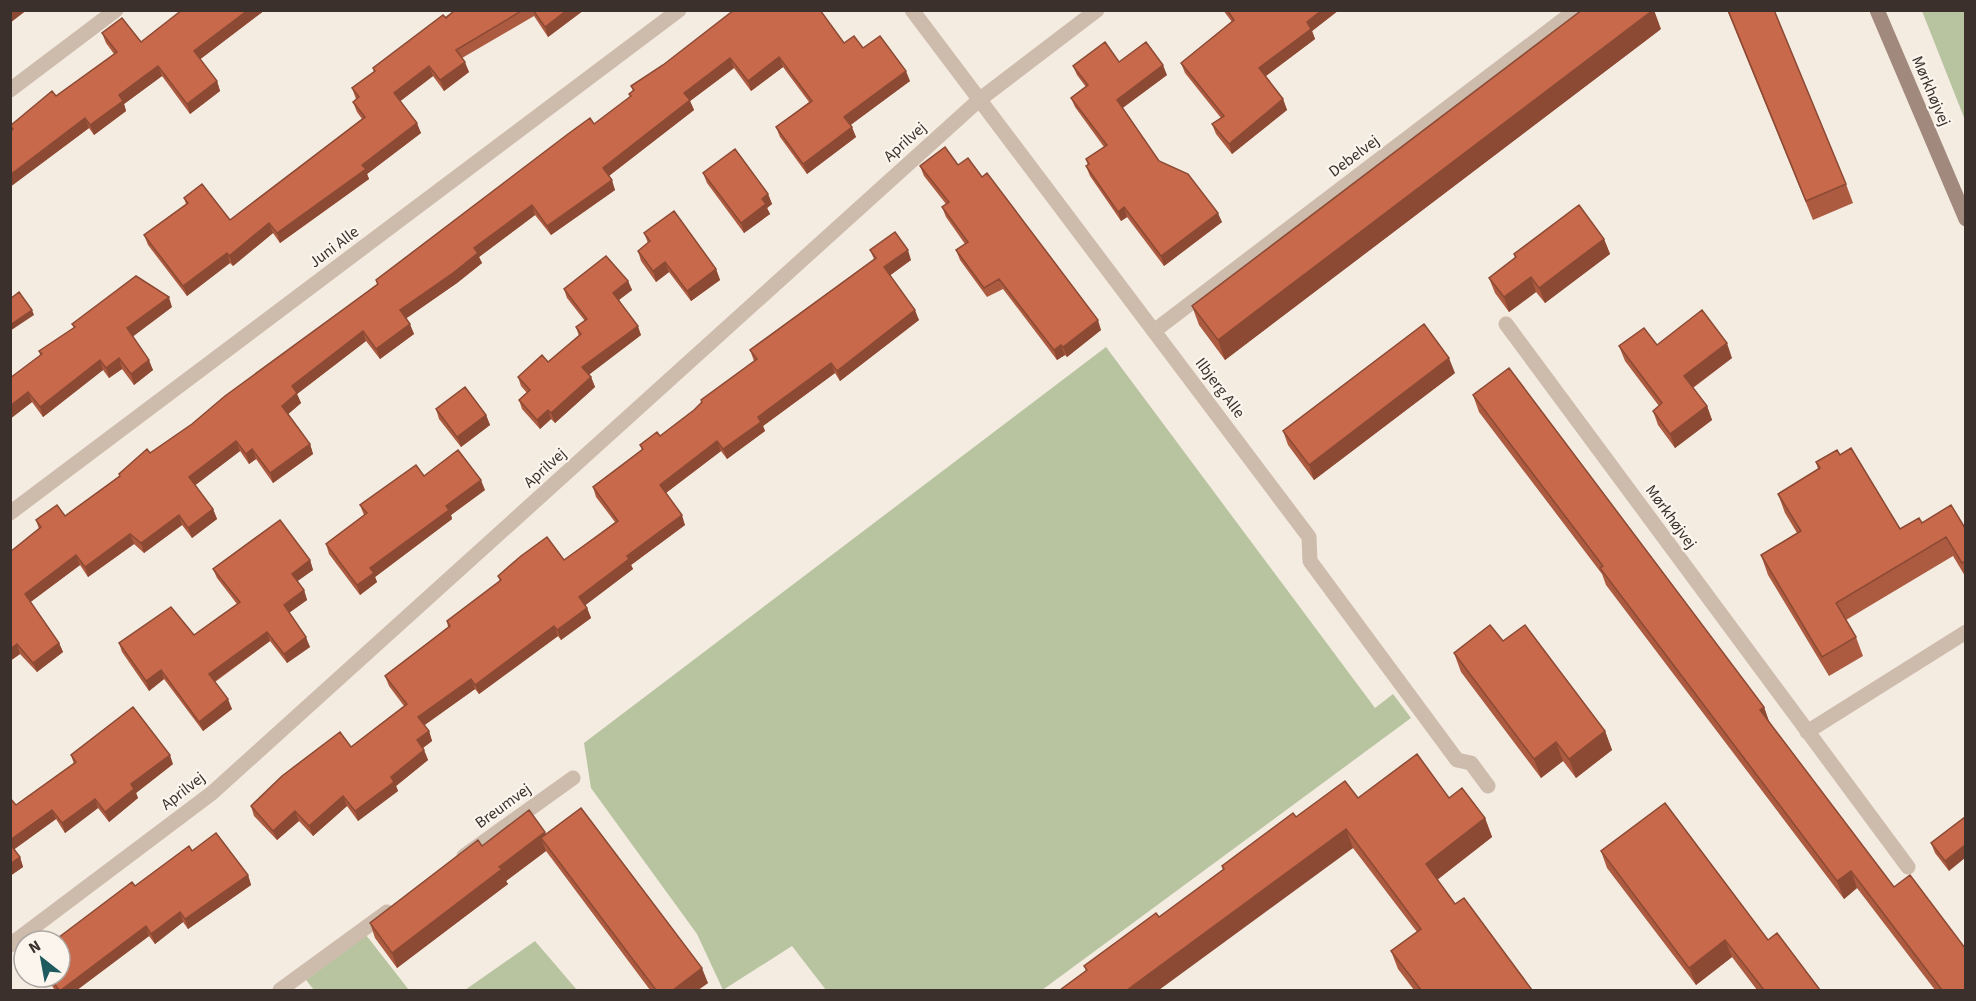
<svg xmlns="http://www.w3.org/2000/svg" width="1976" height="1001" font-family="'Source Sans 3',sans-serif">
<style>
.green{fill:#b8c4a0}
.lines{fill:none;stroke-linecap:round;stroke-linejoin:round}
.street{stroke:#cdbbac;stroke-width:15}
.secondary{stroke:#a18a7d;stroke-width:15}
.wall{fill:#ac5a40}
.shaded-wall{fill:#8c4a34}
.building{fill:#c8694b;stroke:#8c4a34;stroke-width:1.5}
.labels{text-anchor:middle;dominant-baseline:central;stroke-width:4.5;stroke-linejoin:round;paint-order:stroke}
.street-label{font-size:16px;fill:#3b302b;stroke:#fbf5ee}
</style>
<rect width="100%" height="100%" fill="#f4ebe1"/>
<path class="green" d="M1922,11H1965V120Z
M1106,347L1375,708L1393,694L1411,718L1042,990H826L792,946L723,990L697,934L591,788L584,743Z
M366,935L409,990H314L306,980Z
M535,941L577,990H465Z"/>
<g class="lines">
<path class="street" d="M912,10L1309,537L1310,561L1457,760L1471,763L1488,786
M10,90L116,10
M1506,324L1908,867
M1154,331L1576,10
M10,513L679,10
M1807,732L1966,632
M464,856L573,778
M10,945L212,793L979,100L1097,10
M280,990L387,912"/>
<path class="secondary" d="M1877,10L1966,219"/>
</g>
<path class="wall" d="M182,10H265L200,59L217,81L220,91L190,114L162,76L124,104L126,111L94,135L89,128L10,187V132L12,130L10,126L56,96L114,54L106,43L102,33L141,42Z
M455,10H584L548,37L534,16L462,58L469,72L444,91L433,76L400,101L421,133L367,174L369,179L280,243L273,233L233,266L230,263L187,296L148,245L144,235L186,204L184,198L230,220L362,119L357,112L353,102L356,99L352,88L374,72L373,68Z
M1223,10H1339L1312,31L1315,39L1266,76L1283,99L1287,110L1232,154L1216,134L1212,124L1221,118L1185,73L1181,63L1232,22Z
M1727,10H1774L1846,184L1853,203L1813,220Z
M1661,29L1225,360L1199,325L1192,306Z
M844,43L863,48L910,81L850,125L856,137L807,174L780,137L776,127L809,102L783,67L751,91L734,68L690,101L694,110L609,176L615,190L551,235L535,215L479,257L482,263L457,283L406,318L414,334L380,359L366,341L297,394L301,403L288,414L310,444L313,454L273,483L256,459L249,464L240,451L195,485L213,509L217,519L192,538L182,525L144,553L134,544L88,577L80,565L30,602L59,643L63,652L37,672L20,654L10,661V552L39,529L36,520L65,516L150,453L192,424L377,284L376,280L594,124L630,97L629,94L633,91L631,86L663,65Z
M1119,62L1167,75L1122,108L1159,161L1222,222L1164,266L1127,217L1121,221L1090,176L1086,166L1088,165L1086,159L1104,147L1075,107L1071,98L1086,87L1077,75L1073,66Z
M958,165L982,177L1101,330L1067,357L1065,355L1057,360L1003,289L987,297L960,260L956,250L965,244L946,217L942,207L946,204L924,176L920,166Z
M703,173L768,194L772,204L767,208L770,214L744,233L707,183Z
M644,233L716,269L720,280L691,301L669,272L656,282L641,261L638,251L648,243Z
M1604,239L1610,254L1545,303L1536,292L1509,312L1495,293L1489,278L1515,258L1514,254Z
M870,250L911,260L890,275L919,320L840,381L835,373L763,426L765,431L727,459L721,451L666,493L685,525L631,565L633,569L585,605L587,608L591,618L561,640L558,636L479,694L475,689L424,725L429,731L432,741L423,748L428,760L396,786L398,791L358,821L347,806L313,836L299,821L277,840L254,816L251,806L351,747L404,706L389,686L385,676L448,627L447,621L500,581L498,576L564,560L615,522L596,497L593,487L642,450L640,445L660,436L694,410L702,403L701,400L754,361L750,350L874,259Z
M628,281L632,290L619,300L641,335L588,375L591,377L595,387L555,423L551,419L540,429L522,409L519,400L527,393L521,386L518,377L548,362L579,336L576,327L585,321L567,298L564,289Z
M172,307L133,336L153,370L134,385L122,369L109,378L103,370L43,417L32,402L10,419L40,355L39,351L74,328L72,324Z
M1657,345L1732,358L1693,388L1707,406L1712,420L1675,448L1658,425L1653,411L1659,406L1625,361L1619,346Z
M1455,373L1314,480L1288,445L1283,431Z
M1473,395L1764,707L1769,722L1965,990H1935L1857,888L1844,899L1606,585L1602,574L1479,412Z
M436,409L486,415L490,425L461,447L439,419Z
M1840,455L1900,529L1922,523L1965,528V576L1953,556L1846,620L1856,637L1863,656L1829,676L1768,575L1761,555L1797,533L1785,513L1778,494L1818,469L1816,462Z
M424,476L485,490L451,515L452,519L375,577L377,582L360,595L329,554L326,544L364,515L360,505Z
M310,560L313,570L297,581L304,590L307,600L289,613L310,647L287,663L270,641L215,682L232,709L203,731L164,679L149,691L122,652L119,643L194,635L237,604L217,578L213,569Z
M1503,641L1605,731L1612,750L1576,778L1563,761L1541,778L1461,672L1454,653Z
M71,755L173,764L136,793L138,798L109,822L98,808L65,833L56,819L14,849L20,857L23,867L10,876V798L16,805L74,764Z
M1358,798H1449L1485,818L1492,837L1437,880L1455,904L1532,990H1414L1398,969L1391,951L1417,932L1353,848L1086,971L1084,966L1159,917L1223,870L1222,866L1296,817Z
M1965,817L1949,871L1935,853L1931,843Z
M546,834L708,983L698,990H650L546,851L506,881L508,884L397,968L375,938L370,923L482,846Z
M192,851L248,875L251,885L188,929L183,922L155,944L149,936L77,990H55L45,977H60L135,886Z
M1601,851L1768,940L1820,990H1757L1732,957L1696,985L1607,868Z"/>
<path class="shaded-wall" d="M10,10H27L10,23Z
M248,10H265L198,61L194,51Z
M567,10H584L548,37L545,27Z
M1322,10H1339L1312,31L1315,39L1263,78L1259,68L1307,22Z
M1653,10H1654L1661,29L1225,360L1218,340Z
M779,57L783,67L751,91L748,81Z
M730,58L734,68L690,101L694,110L606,178L603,168L684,93Z
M465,62L469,72L444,91L440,80Z
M1163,65L1167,75L1120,110L1117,100Z
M158,66L162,76L124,104L126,111L94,135L90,125L119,95Z
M429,66L433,76L398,103L394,93Z
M906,71L910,81L848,127L844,117Z
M217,81L220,91L190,114L187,104Z
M1283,99L1287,110L1232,154L1229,144Z
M85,118L89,128L10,187V175Z
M417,123L421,133L367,174L369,179L280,243L277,233L362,165Z
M852,127L856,137L807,174L803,164Z
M612,180L615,190L551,235L547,226Z
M768,194L772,204L767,208L770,214L744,233L741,223L762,199Z
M532,205L535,215L479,257L482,263L457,283L404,320L400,310L474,248Z
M1124,207L1127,217L1121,221L1118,212Z
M1218,213L1222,222L1164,266L1161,256Z
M269,223L273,233L233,266L229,256Z
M1604,239L1610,254L1545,303L1539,288Z
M908,250L911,260L888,277L884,267Z
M227,253L230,263L187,296L183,286Z
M665,262L669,272L656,282L653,271Z
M716,269L720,280L691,301L687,291Z
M1531,277L1536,292L1509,312L1504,297Z
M628,281L632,290L616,302L613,293Z
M169,297L172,307L131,338L127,328Z
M32,310L34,315L10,331V325Z
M915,310L919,320L840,381L837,371Z
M1098,320L1101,330L1067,357L1063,347Z
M410,324L414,334L380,359L376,349Z
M638,326L641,335L586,377L582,367Z
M363,331L366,341L297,394L301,403L286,416L282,406L292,386Z
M1727,343L1732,358L1689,390L1684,376Z
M1061,345L1065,355L1057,360L1054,350Z
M119,358L122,369L109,378L106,368Z
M1449,358L1455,373L1314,480L1309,465Z
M100,360L103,370L43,417L40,407Z
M149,360L153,370L134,385L131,374Z
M831,363L835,373L763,426L765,431L727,459L723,449L758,417Z
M591,377L595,387L555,423L551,413Z
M28,392L32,402L10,419V406Z
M1707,406L1712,420L1675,448L1670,434Z
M548,410L551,419L540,429L537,420Z
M486,415L490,425L461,447L457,437Z
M236,441L240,451L193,487L189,477Z
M717,441L721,451L663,495L660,485Z
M310,444L313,454L273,483L270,473Z
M252,449L256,459L249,464L246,454Z
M481,480L485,490L451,515L452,519L375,577L377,582L360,595L357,585L370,568L446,506Z
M213,509L217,519L192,538L188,528Z
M179,515L182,525L144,553L141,543Z
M682,515L685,525L631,565L633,569L583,607L579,597L627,556Z
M130,534L134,544L88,577L85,567Z
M76,555L80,565L28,604L25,594Z
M310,560L313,570L295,583L292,574Z
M304,590L307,600L287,614L284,605Z
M587,608L591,618L561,640L557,630Z
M554,626L558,636L479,694L475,685Z
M267,632L270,641L212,683L209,674Z
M306,637L310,647L287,663L284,654Z
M59,643L63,652L37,672L33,663Z
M17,644L20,654L10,661V649Z
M161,670L164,679L149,691L146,681Z
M471,679L475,689L422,727L418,717Z
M228,699L232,709L203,731L199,722Z
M1764,707L1770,724L1760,710Z
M429,731L432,741L420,750L417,740Z
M1605,731L1612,750L1576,778L1569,759Z
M1556,742L1563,761L1541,778L1534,759Z
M424,750L428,760L396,786L398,791L358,821L355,811L391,777Z
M170,755L173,764L136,793L138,798L109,822L105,812L131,784Z
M343,796L347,806L313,836L309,826Z
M95,799L98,808L65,833L62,823Z
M52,810L56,819L12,851L10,847V840Z
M295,811L299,821L277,840L273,831Z
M1485,818L1492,837L1433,883L1426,864Z
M1346,829L1353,848L1159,990H1127Z
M545,832L551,847L541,838L546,851L506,881L508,884L397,968L392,953L499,867Z
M1965,845V858L1949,871L1945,861Z
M20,857L23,867L10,876V864Z
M1851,871L1857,888L1844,899L1837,881Z
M248,875L251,885L188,929L185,919Z
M180,912L183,922L155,944L151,934Z
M146,926L149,936L77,990H61Z
M1725,940L1732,957L1696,985L1689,968Z
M702,968L708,983L698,990H673Z"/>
<path class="building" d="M182,10H248L194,51L217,81L187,104L158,66L119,95L123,101L90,125L85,118L10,175V132L13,129L10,126L52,91L56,96L117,52L102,33L122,18L141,42Z
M455,10H523L456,50L465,62L440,80L429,66L394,93L417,123L362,165L366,169L277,233L269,223L229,256L227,253L183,286L144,235L188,203L184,198L202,184L230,220L365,117L353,102L359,97L352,88L375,71L373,68L443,15L446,18Z
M533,10H567L545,27Z
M734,10H820L844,43L854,36L863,48L880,36L906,71L844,117L852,127L803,164L776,127L812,101L779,57L748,81L730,58L684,93L690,100L603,168L612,180L547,226L532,205L474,248L478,253L453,273L400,310L410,324L376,349L363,331L292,386L297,393L282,406L310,444L270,473L252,449L246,454L236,441L189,477L213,509L188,528L179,515L141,543L130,534L85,567L76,555L25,594L59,643L33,663L17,644L10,649V552L41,527L36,520L57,505L65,516L120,476L119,474L147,449L150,453L192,424L225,396L378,284L376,280L568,134L590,118L594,124L631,96L629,94L634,90L631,86L663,65Z
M1227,10H1322L1307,22L1311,29L1259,68L1283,99L1229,144L1212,124L1224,116L1181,63L1234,20Z
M1582,10H1653L1218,340L1192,306Z
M1728,10H1774L1846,184L1806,201Z
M1105,42L1119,62L1146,42L1163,65L1117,100L1159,161L1188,174L1218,213L1161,256L1124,207L1118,212L1086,166L1089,164L1086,159L1107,145L1071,98L1088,85L1073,66Z
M945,147L958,165L968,158L982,177L987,173L1098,320L1063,347L1061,345L1054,350L999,279L984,288L956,250L968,242L942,207L949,202L920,166Z
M735,149L768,194L762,199L766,204L741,223L703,173Z
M1579,205L1604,239L1539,288L1531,277L1504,297L1489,278L1516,257L1514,254Z
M674,211L716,269L687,291L665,262L653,271L638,251L650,241L644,233Z
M895,232L908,250L884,267L915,310L837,371L831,363L758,417L761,422L723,449L717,441L660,485L682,515L627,556L629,559L579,597L587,608L557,630L554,626L475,685L471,679L418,717L429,731L417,740L424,750L391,777L394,782L355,811L343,796L309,826L295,811L273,831L251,806L282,776L340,732L351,747L407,704L385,676L450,626L447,621L501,580L498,576L521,556L547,537L564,560L618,521L593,487L643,449L640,445L657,432L660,436L694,410L702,402L701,400L757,359L750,350L876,258L870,250Z
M606,256L628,281L613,293L638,326L582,367L591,377L551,413L548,410L537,420L519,400L530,390L518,377L542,355L548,362L581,334L576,327L587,319L564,289Z
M136,276L169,297L127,328L149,360L131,374L119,358L106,368L100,360L40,407L28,392L10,406V378L42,354L39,351L75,327L72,324Z
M19,292L32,310L10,325V299Z
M1702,310L1727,343L1684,376L1707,406L1670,434L1653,411L1662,403L1619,346L1644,328L1657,345Z
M1424,324L1449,358L1309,465L1283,431Z
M1509,368L1764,707L1760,710L1894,887L1910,875L1965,948V990H1942L1851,871L1837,881L1600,568L1603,566L1473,395Z
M465,387L486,415L457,437L436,409Z
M1851,448L1900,529L1919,518L1922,523L1951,505L1965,528V561L1962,563L1946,537L1836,603L1856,637L1822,657L1761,555L1801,531L1778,494L1820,468L1816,462L1837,450L1840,455Z
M458,450L481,480L446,506L449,510L370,568L374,573L357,585L326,544L367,513L360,505L416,465L424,476Z
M280,520L310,560L292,574L304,590L284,605L306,637L284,654L267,632L209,674L228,699L199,722L161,670L146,681L119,643L171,607L194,635L240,602L213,569Z
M1490,625L1503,641L1525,625L1605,731L1569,759L1556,742L1534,759L1454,653Z
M133,707L170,755L131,784L134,789L105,812L95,799L62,823L52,810L10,840V798L16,805L76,762L71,755Z
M1417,754L1449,798L1462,788L1485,818L1426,864L1455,904L1464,898L1532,990H1421L1391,951L1421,929L1346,829L1127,990H1060L1087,970L1084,966L1156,913L1159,917L1224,869L1222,866L1293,813L1296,817L1345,781L1358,798Z
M1665,803L1768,940L1777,933L1820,990H1764L1725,940L1689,968L1601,851Z
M581,808L702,968L673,990H656L541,838Z
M529,810L545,832L499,867L502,869L392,953L370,923L478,840L482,846Z
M1965,817V845L1945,861L1931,843Z
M216,833L248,875L185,919L180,912L151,934L146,926L61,990H59L49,977H60V941H54L132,882L135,886L189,846L192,851Z
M10,844L20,857L10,864Z"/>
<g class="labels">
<g class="street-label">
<text transform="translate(1931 91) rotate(67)">Mørkhøjvej</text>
<text transform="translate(905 142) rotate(-42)">Aprilvej</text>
<text transform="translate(1354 156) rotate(-37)">Debelvej</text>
<text transform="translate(334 247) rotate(-37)">Juni Alle</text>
<text transform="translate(1220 388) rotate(53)">Ilbjerg Alle</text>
<text transform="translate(545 468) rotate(-42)">Aprilvej</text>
<text transform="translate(1671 517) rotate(54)">Mørkhøjvej</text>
<text transform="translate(183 791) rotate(-38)">Aprilvej</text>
<text transform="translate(503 806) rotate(-36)">Breumvej</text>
</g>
</g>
<rect width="1976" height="1001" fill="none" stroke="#3b302b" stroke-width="24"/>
<g transform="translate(42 959) rotate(329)"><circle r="28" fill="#fbf5ee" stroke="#aea6a0" stroke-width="1.5"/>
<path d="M0-4.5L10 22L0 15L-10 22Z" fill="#1f5a5e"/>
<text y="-9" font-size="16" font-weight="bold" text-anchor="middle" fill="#3b302b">N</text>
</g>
</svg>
